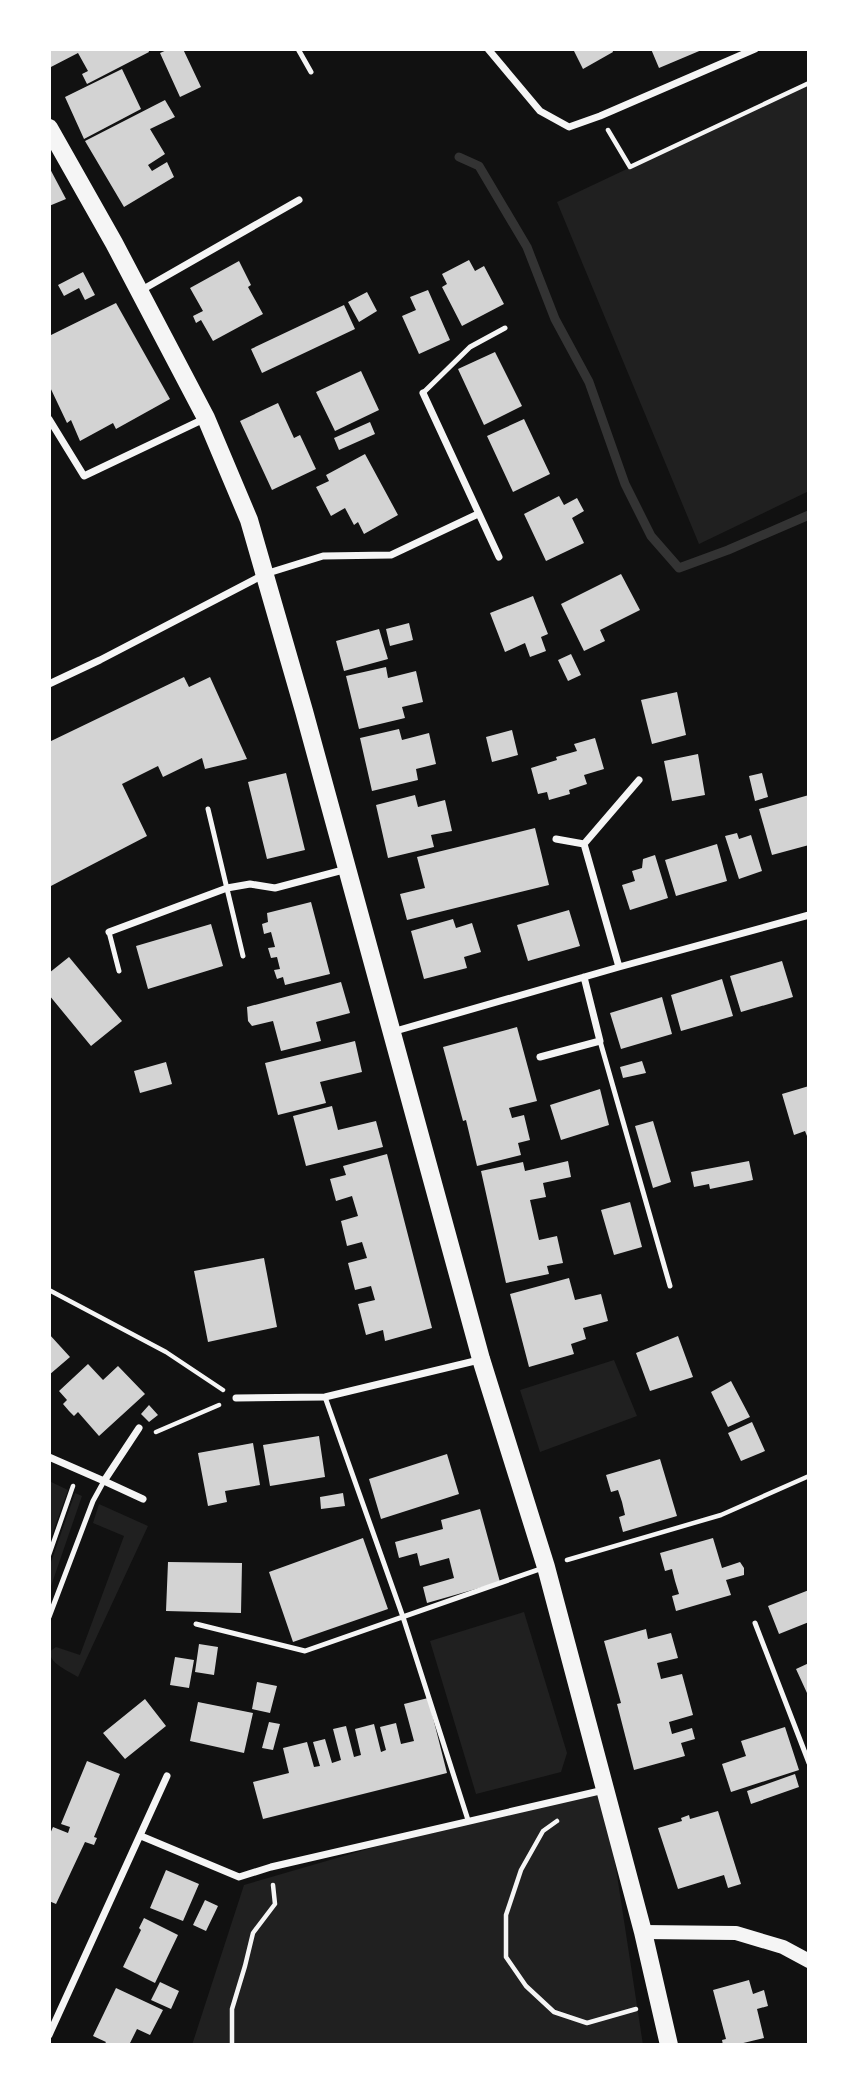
<svg xmlns="http://www.w3.org/2000/svg" width="858" height="2094" font-family="'Public Sans',sans-serif">
<style>
.green{fill:#202020}
.lines{fill:none;stroke-linecap:round;stroke-linejoin:round}
.stream{stroke:#333;stroke-width:9}
.building{fill:#d3d3d3}
.path{stroke:#f5f5f5;stroke-width:4.5}
.service{stroke:#f5f5f5;stroke-width:5}
.minor{stroke:#f5f5f5;stroke-width:7}
.secondary{stroke:#f5f5f5;stroke-width:14}
.primary{stroke:#f5f5f5;stroke-width:18}
</style>
<rect width="100%" height="100%" fill="#111"/>
<path class="green" d="M809,83V491L699,544L557,202Z
M614,1360L637,1416L540,1452L520,1390Z
M49,1481L68,1490L49,1543Z
M75,1493L82,1496L49,1592V1568Z
M99,1504L148,1526L78,1677C67,1670 52,1665 49,1652L56,1647L80,1655L124,1536L93,1523Z
M524,1612L567,1753L561,1772L476,1794L430,1641Z
M604,1790L643,2045H192L244,1885L468,1820Z"/>
<g class="lines">
<path class="stream" d="M459,157L479,166L527,247L555,319L589,382L625,484L651,536L679,568L728,550L809,515"/>
</g>
<path class="building" d="M49,49H148L149,52L87,84L82,74L88,71L78,53L49,68Z
M169,49H183L201,87L180,97L160,53Z
M573,49H612L613,52L583,69Z
M651,49H704L659,68Z
M122,69L141,109L84,139L65,97Z
M165,100L175,117L150,129L165,154L148,165L152,171L167,162L174,177L124,207L85,141Z
M49,167L66,199L49,206Z
M469,260L475,271L484,266L504,304L462,326L442,287L447,284L442,274Z
M239,261L251,285L248,287L263,314L213,341L201,320L196,323L193,316L203,311L190,288Z
M83,272L95,295L85,300L79,288L64,296L58,285Z
M428,290L450,340L419,354L402,316L416,310L410,297Z
M367,292L377,311L359,322L348,302Z
M116,303L170,399L116,429L113,423L80,441L71,420L67,423L49,385V336Z
M344,305L355,329L262,373L251,349Z
M495,352L522,406L484,425L458,369Z
M361,371L379,410L335,431L316,392Z
M278,403L294,438L300,435L316,469L272,490L240,421Z
M524,419L550,474L513,492L487,436Z
M370,422L375,434L339,450L334,438Z
M365,454L398,515L364,534L358,522L354,525L345,508L331,516L316,487L329,481L326,475Z
M559,496L564,505L577,498L584,511L572,518L584,543L546,561L524,514Z
M621,574L640,610L600,630L605,641L584,651L561,604Z
M533,596L548,634L541,637L546,651L530,657L525,643L505,652L490,613Z
M409,623L413,640L390,646L386,629Z
M379,629L388,659L344,671L336,641Z
M571,654L581,675L568,681L558,660Z
M386,667L388,678L416,671L423,702L402,707L405,718L359,729L346,676Z
M184,677L189,687L210,677L247,759L205,769L202,758L163,777L158,766L122,784L147,836L49,887V742Z
M677,692L686,735L652,744L641,700Z
M399,729L402,740L429,733L436,764L416,769L418,780L372,791L360,738Z
M512,730L518,755L492,762L486,737Z
M595,738L604,769L584,775L587,784L569,790L570,794L549,800L547,792L538,794L531,768L557,760L556,757L577,751L574,744Z
M698,754L705,795L672,801L664,761Z
M286,773L305,850L267,859L248,782Z
M762,773L768,797L755,801L749,776Z
M415,795L418,807L445,800L452,831L431,835L434,847L388,858L376,805Z
M809,795V845L772,855L759,809Z
M535,828L549,885L407,920L400,894L425,888L417,857Z
M737,833L739,839L751,835L762,871L739,879L725,836Z
M717,844L727,881L676,896L665,860Z
M655,855L668,898L630,910L622,885L635,881L632,871L642,868L643,859Z
M311,902L330,974L285,985L283,977L277,979L274,970L280,969L277,957L271,958L268,948L275,947L271,932L264,934L262,924L268,922L267,913Z
M569,910L580,946L528,961L517,925Z
M453,919L456,928L472,923L481,952L464,957L467,968L424,979L411,931Z
M211,924L223,966L148,989L136,946Z
M69,957L122,1021L91,1046L49,995V973Z
M782,961L793,997L741,1012L730,976Z
M722,979L733,1016L681,1031L671,995Z
M341,982L350,1013L316,1022L321,1041L281,1051L273,1021L252,1026L248,1021L247,1007Z
M662,997L672,1034L621,1049L610,1013Z
M517,1027L537,1101L509,1108L512,1118L524,1115L530,1140L518,1143L521,1155L477,1166L466,1120L463,1121L443,1047Z
M355,1041L362,1072L320,1082L326,1103L278,1115L265,1063Z
M642,1061L646,1073L623,1078L620,1067Z
M166,1062L172,1084L140,1093L134,1071Z
M809,1086V1141L805,1131L794,1135L782,1094Z
M600,1089L609,1125L561,1140L550,1105Z
M332,1106L338,1130L376,1121L383,1147L306,1166L293,1116Z
M653,1121L671,1182L653,1188L635,1126Z
M387,1154L432,1328L385,1341L383,1330L366,1335L358,1304L375,1300L371,1286L355,1290L348,1263L367,1258L362,1242L347,1246L341,1221L358,1216L352,1196L336,1201L330,1179L346,1175L343,1166Z
M568,1161L571,1177L543,1183L546,1197L530,1200L539,1240L557,1236L563,1263L547,1266L549,1274L506,1283L481,1171L523,1162L525,1171Z
M749,1161L753,1180L710,1189L709,1184L694,1187L691,1172Z
M630,1202L642,1247L614,1255L601,1210Z
M264,1258L277,1327L208,1342L194,1271Z
M569,1278L575,1300L601,1294L608,1321L583,1328L586,1339L571,1344L574,1354L529,1367L510,1294Z
M49,1334L70,1357L49,1375Z
M678,1336L693,1377L650,1391L636,1353Z
M88,1364L103,1380L118,1366L145,1394L99,1436L78,1412L74,1416L69,1411L63,1404L67,1400L59,1391Z
M731,1381L750,1417L728,1427L711,1392Z
M149,1405L158,1415L149,1422L141,1414Z
M752,1422L765,1451L741,1461L728,1433Z
M319,1436L325,1477L270,1486L263,1445Z
M253,1443L260,1485L225,1491L227,1502L208,1506L198,1453Z
M447,1454L459,1494L381,1519L369,1479Z
M660,1459L677,1516L623,1532L619,1517L625,1515L622,1502L618,1490L611,1492L606,1475Z
M343,1493L345,1506L321,1509L320,1497Z
M480,1509L500,1582L427,1603L423,1587L454,1578L449,1558L420,1566L417,1553L399,1558L395,1542L443,1529L441,1520Z
M363,1538L388,1609L293,1642L269,1572Z
M713,1538L722,1568L740,1562L744,1568V1575L726,1580L731,1595L676,1611L672,1596L679,1594L675,1581L672,1569L665,1571L660,1553Z
M168,1562L242,1563L241,1613L166,1611Z
M809,1590V1622L779,1634L768,1606Z
M646,1629L648,1639L671,1633L678,1658L657,1663L661,1679L682,1674L693,1715L669,1722L672,1734L692,1728L695,1739L681,1743L685,1756L634,1770L617,1704L621,1703L604,1641Z
M199,1644L218,1647L214,1675L195,1672Z
M175,1657L194,1660L189,1688L170,1685Z
M809,1663V1692L807,1693L796,1669Z
M257,1682L277,1686L270,1713L252,1709Z
M428,1698L447,1773L263,1819L253,1782L289,1773L283,1748L307,1742L314,1767L320,1766L313,1742L325,1739L332,1763L341,1760L333,1729L346,1726L354,1757L361,1755L355,1729L374,1724L381,1752L386,1750L380,1727L396,1723L401,1744L414,1741L404,1704Z
M145,1699L166,1726L125,1759L103,1733Z
M198,1702L253,1713L244,1753L190,1741Z
M269,1722L280,1724L273,1750L262,1748Z
M785,1727L799,1770L731,1792L722,1764L746,1756L741,1741Z
M87,1761L120,1774L94,1837L97,1838L94,1845L85,1842L56,1904L49,1901V1836L53,1827L68,1833L70,1827L61,1824Z
M795,1774L799,1787L751,1804L747,1791Z
M718,1811L741,1884L728,1888L724,1875L678,1889L658,1828L682,1821L681,1818L689,1815L690,1819Z
M166,1870L199,1884L183,1921L150,1908Z
M205,1900L218,1906L206,1931L193,1925Z
M144,1918L178,1935L155,1983L123,1967L141,1930L139,1928Z
M749,1980L753,1994L764,1990L768,2006L757,2009L764,2038L735,2045H723L722,2040L726,2039L713,1990Z
M160,1982L179,1991L171,2009L151,2000Z
M116,1988L163,2010L150,2035L137,2029L129,2045H104L106,2042L93,2036Z"/>
<g class="lines">
<path class="path" d="M608,130L630,167L809,83
M49,1290L166,1352L223,1390
M156,1432L219,1405
M49,1555L73,1486
M567,1560L721,1515L809,1476
M557,1821L543,1831L521,1870L506,1915V1957L526,1986L554,2012L587,2023L636,2009
M232,2045V2009L245,1966L253,1933L275,1904L273,1885"/>
<path class="service" d="M298,49L311,72
M423,393L470,347L505,328
M208,809L243,956
M109,932L119,971
M600,1041L670,1286
M325,1397L403,1617L468,1820
M49,1617L93,1501L104,1481
M755,1623L809,1763
M196,1624L305,1651L543,1568"/>
<path class="minor" d="M488,49L540,111L569,127L600,116L755,49
M140,291L299,200
M423,393L499,557
M49,419L84,476L206,418
M49,684L100,660L265,574L323,556L391,555L478,514
M556,839L584,844
M109,932L227,888L250,884L275,888L347,869
M619,967L584,844L639,780
M392,1032L619,967L809,915
M540,1057L600,1041L584,977
M236,1398L325,1397L479,1360
M139,1428L104,1481L143,1499
M49,1457L104,1481
M141,1836L239,1877L271,1867L604,1790
M49,2035L167,1776"/>
<path class="secondary" d="M643,1932L736,1933L783,1947L809,1961"/>
<path class="primary" d="M49,128L114,243L206,418L249,520L304,711L481,1359L546,1567L643,1932L669,2045"/>
</g>
<rect width="858" height="2094" fill="none" stroke="#ffffff" stroke-width="102"/>
</svg>
